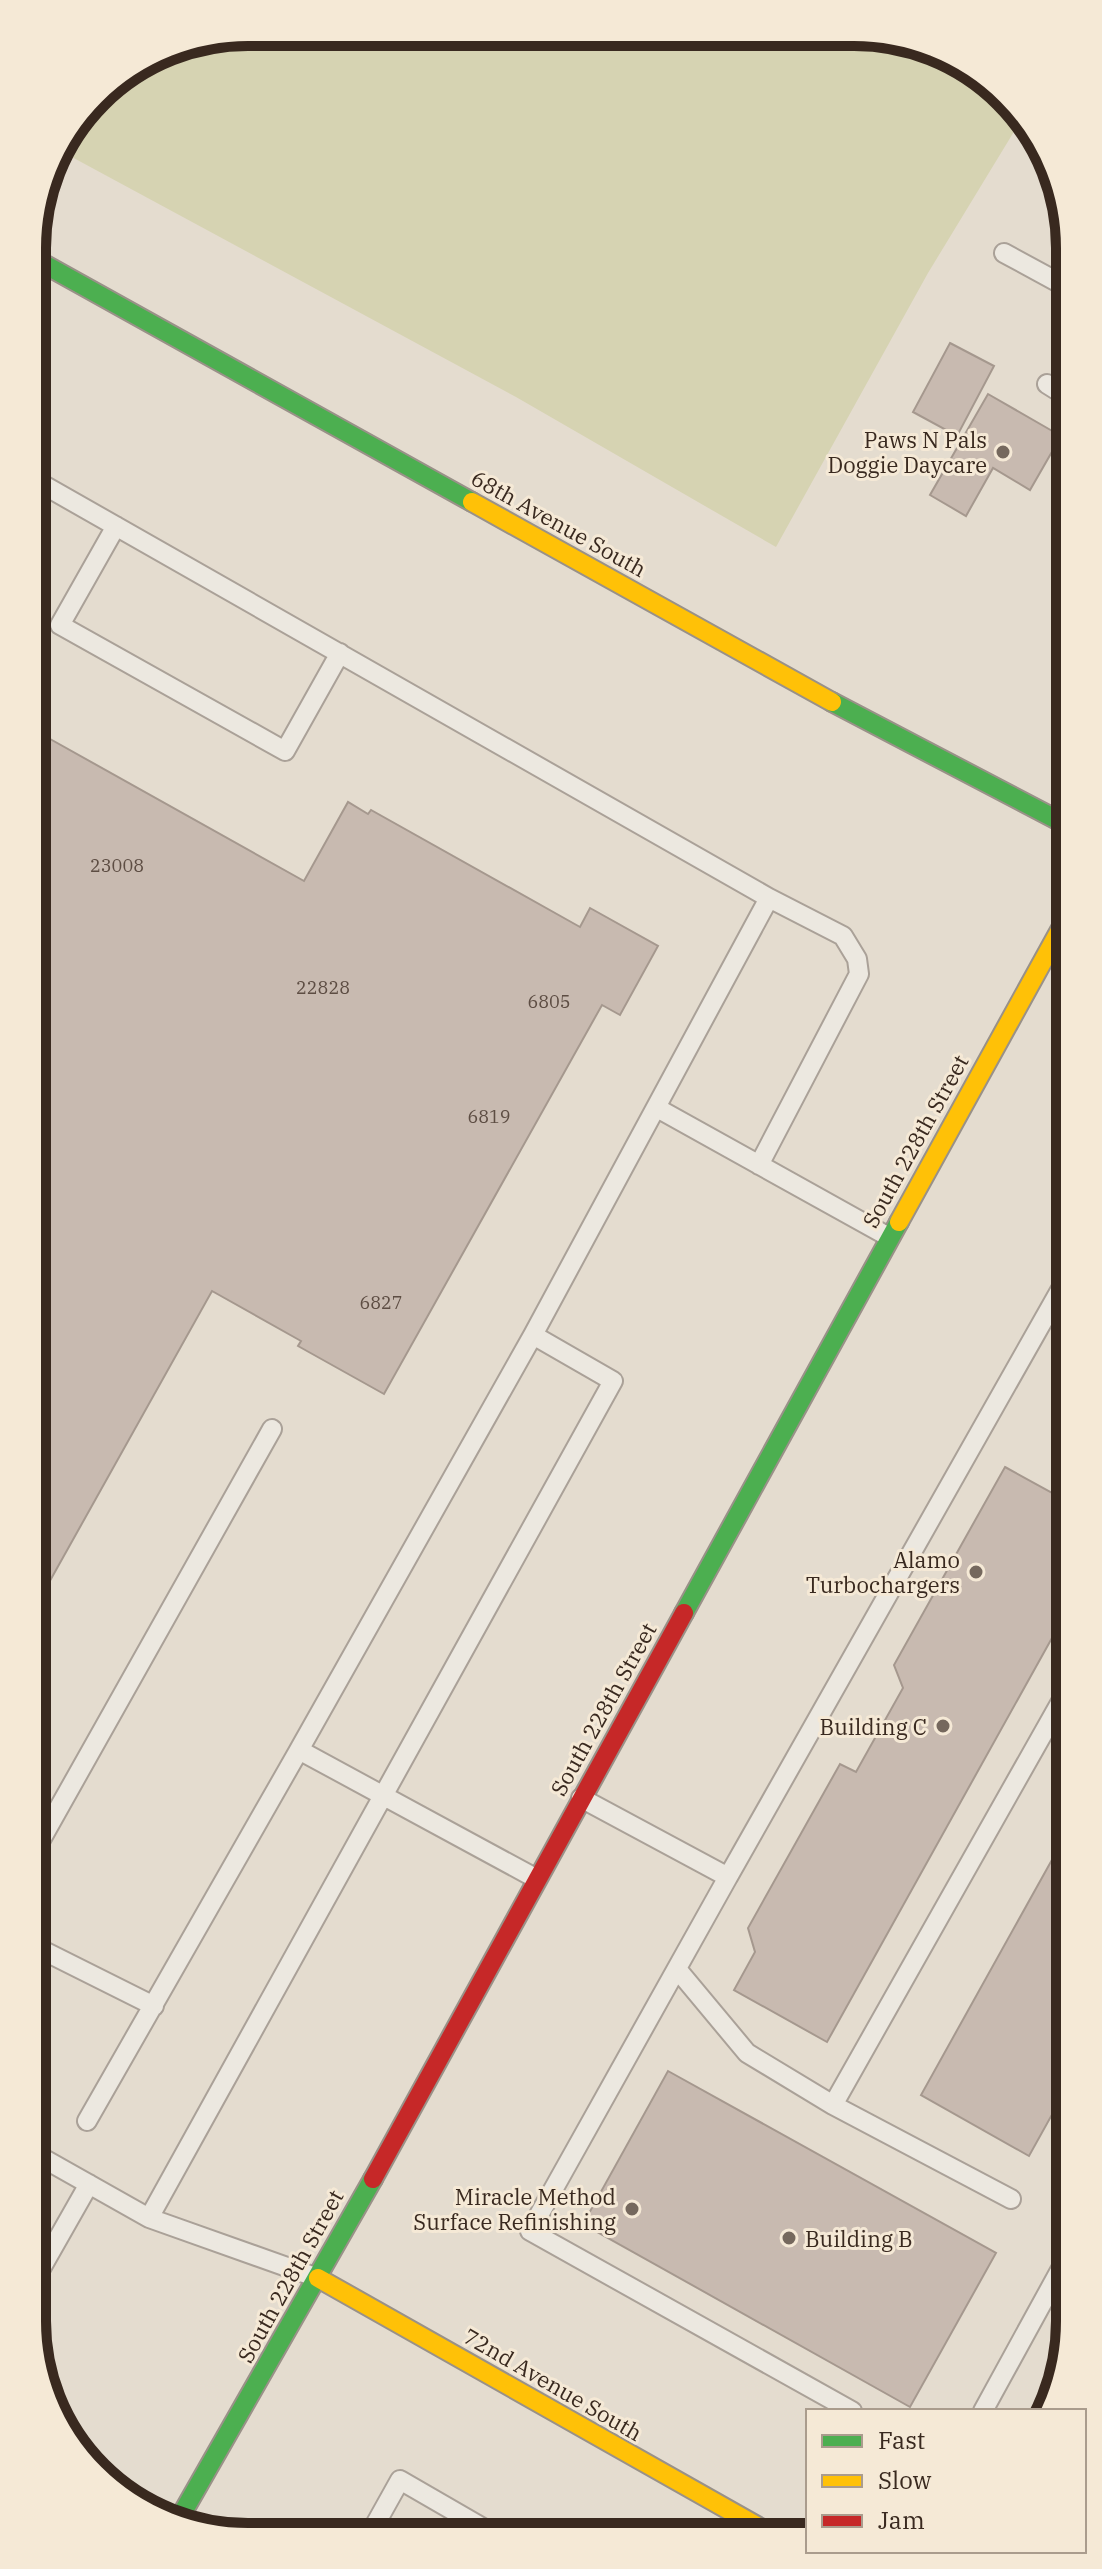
<svg xmlns="http://www.w3.org/2000/svg" width="1102" height="2569" font-family="'IBM Plex Serif',serif">
<style>
.green{fill:#d6d3b2}
.building{fill:#c8bab0;stroke:#a5988e;stroke-width:2}
.lines{fill:none;stroke-linecap:round;stroke-linejoin:round}
.lane-casing{stroke:#aaa198;stroke-width:22}
.fast-casing{stroke:#999188;stroke-width:22}
.slow-casing{stroke:#999188;stroke-width:22}
.jam-casing{stroke:#999188;stroke-width:22}
.lane{stroke:#ece8e0;stroke-width:18}
.fast{stroke:#4caf50;stroke-width:18}
.slow{stroke:#ffc107;stroke-width:18}
.jam{stroke:#c62828;stroke-width:18}
.poi-dot{fill:#75685d;stroke:#f5e9d6;stroke-width:3}
.labels{text-anchor:middle;dominant-baseline:central;stroke-width:6;stroke-linejoin:round;paint-order:stroke}
.number-label{font-size:18px;fill:#5d4d43}
.poi-label{font-size:22px;fill:#39291f;stroke:#f5e9d6;text-anchor:end}
.street-label{font-size:22px;fill:#39291f;stroke:#f5e9d6}
.rim{fill:none;stroke:#39291f;stroke-width:10}
</style>
<rect width="100%" height="100%" fill="#e4dccf"/>
<path class="green" d="M248,32L896,36L1006,95L1021,120L928,273L776,547L516,397L57,149L105,86L166,48Z"/>
<path class="building" d="M950,343L994,366L957,436L913,412Z
M988,394L1061,436L1030,490L993,468L966,516L930,495Z
M34,730L304,881L348,802L368,814L371,810L580,927L590,908L658,946L620,1015L602,1005L384,1394L298,1346L301,1341L212,1291L37,1604Z
M1005,1467L1067,1501V1611L827,2042L734,1990L755,1952L748,1928L840,1764L856,1772L903,1688L894,1665Z
M1068,1831L1069,2084L1029,2156L921,2095Z
M668,2071L996,2253L910,2407L583,2224Z"/>
<g class="lines">
<g class="lane-casing">
<path id="lane" d="M1004,253L1063,285
M1047,384L1063,394
M33,479L769,898L533,1335L299,1750L537,1879
M116,526L60,625L285,751L340,653
M657,1108L889,1237
M759,1165L859,974L857,959L843,936L769,898
M581,1798L728,1877L530,2231L852,2411
M38,1845L272,1429
M728,1877L1066,1280
M38,1948L154,2006
M677,1969L747,2053L833,2105L1011,2199
M833,2105L1067,1691
M87,2121L299,1750
M39,2156L149,2218L318,2278
M149,2218L613,1381L533,1335
M39,2272L89,2184
M983,2411L1069,2254
M371,2532L400,2480L490,2532"/>
</g>
<g class="fast-casing">
<path id="fast" d="M33,258L472,502
M832,702L1065,824
M684,1613L899,1222
M179,2519L373,2179"/>
</g>
<g class="slow-casing">
<path id="slow" d="M472,502L832,702
M899,1222L1065,921
M318,2278L764,2530"/>
</g>
<g class="jam-casing">
<path id="jam" d="M373,2179L684,1613"/>
</g>
<use href="#lane" class="lane"/>
<use href="#fast" class="fast"/>
<use href="#slow" class="slow"/>
<use href="#jam" class="jam"/>
</g>
<g class="poi-dot">
<circle cx="1003" cy="452" r="8"/>
<circle cx="976" cy="1572" r="8"/>
<circle cx="943" cy="1726" r="8"/>
<circle cx="632" cy="2209" r="8"/>
<circle cx="789" cy="2238" r="8"/>
</g>
<g class="labels">
<g class="number-label">
<text x="117" y="865">23008</text>
<text x="323" y="987">22828</text>
<text x="549" y="1001">6805</text>
<text x="489" y="1116">6819</text>
<text x="381" y="1302">6827</text>
</g>
<g class="poi-label">
<text x="987" y="439">Paws N Pals<tspan x="987" dy="25">Doggie Daycare</tspan></text>
<text x="960" y="1559">Alamo<tspan x="960" dy="25">Turbochargers</tspan></text>
<text x="927" y="1726">Building C</text>
<text x="616" y="2196">Miracle Method<tspan x="616" dy="25">Surface Refinishing</tspan></text>
<text x="805" y="2238" text-anchor="start">Building B</text>
</g>
<g class="street-label">
<text transform="translate(559 523) rotate(29)">68th Avenue South</text>
<text transform="translate(915 1141) rotate(-61)">South 228th Street</text>
<text transform="translate(603 1709) rotate(-61)">South 228th Street</text>
<text transform="translate(290 2276) rotate(-61)">South 228th Street</text>
<text transform="translate(553 2384) rotate(30)">72nd Avenue South</text>
</g>
</g>
<path d="M0 0H1102V2569H0ZM248 46H854A202 202 0 0 1 1056 248V2321A202 202 0 0 1 854 2523H248A202 202 0 0 1 46 2321V248A202 202 0 0 1 248 46Z" fill="#f5e9d6" fill-rule="evenodd"/>
<path class="rim" d="M248 46H854A202 202 0 0 1 1056 248V2321A202 202 0 0 1 854 2523H248A202 202 0 0 1 46 2321V248A202 202 0 0 1 248 46Z"/>
<rect x="806" y="2409" width="280" height="144" fill="#f5e9d6" stroke="#aa9c8d" stroke-width="2"/>
<rect x="822" y="2435" width="40" height="12" fill="#4caf50" stroke="#aa9c8d" stroke-width="2"/>
<text x="878" y="2449" font-size="24" fill="#39291f">Fast</text>
<rect x="822" y="2475" width="40" height="12" fill="#ffc107" stroke="#aa9c8d" stroke-width="2"/>
<text x="878" y="2489" font-size="24" fill="#39291f">Slow</text>
<rect x="822" y="2515" width="40" height="12" fill="#c62828" stroke="#aa9c8d" stroke-width="2"/>
<text x="878" y="2529" font-size="24" fill="#39291f">Jam</text>
</svg>
